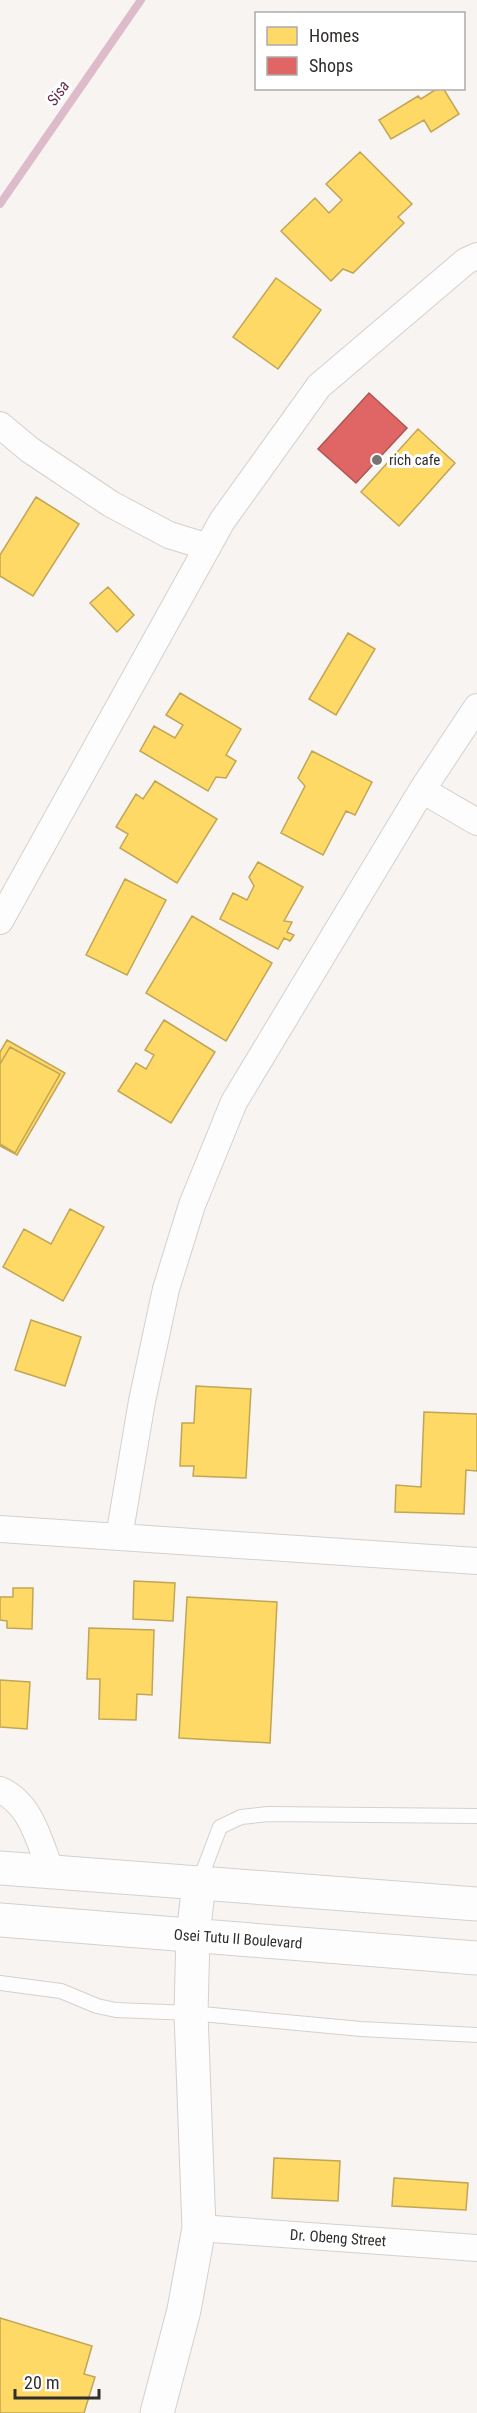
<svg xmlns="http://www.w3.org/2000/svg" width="477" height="2413" font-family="'Roboto Condensed',sans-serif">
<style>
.homes{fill:#ffd966;stroke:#c1a655;stroke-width:1.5}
.shops{fill:#e06666;stroke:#ac5555;stroke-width:1.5}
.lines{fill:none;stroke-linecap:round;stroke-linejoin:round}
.stream{stroke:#ddbbcb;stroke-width:8}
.lane-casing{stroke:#d4d0ce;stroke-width:16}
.street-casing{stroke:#d4d0ce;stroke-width:28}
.secondary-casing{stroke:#d4d0ce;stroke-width:35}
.highway-casing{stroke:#d4d0ce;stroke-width:35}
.lane{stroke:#fefdfd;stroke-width:14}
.street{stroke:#fefdfd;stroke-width:26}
.secondary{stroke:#fefdfd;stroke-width:33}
.highway{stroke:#fefdfd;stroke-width:33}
.poi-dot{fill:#777371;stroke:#fff;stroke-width:2}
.labels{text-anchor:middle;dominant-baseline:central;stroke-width:6;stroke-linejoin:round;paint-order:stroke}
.poi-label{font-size:15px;fill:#312e2c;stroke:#fff;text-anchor:start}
.street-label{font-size:15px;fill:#312e2c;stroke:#fff}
.water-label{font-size:16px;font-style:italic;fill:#672b4e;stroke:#fff}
</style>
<rect width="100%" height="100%" fill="#f8f4f1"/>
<path class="homes" d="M438,88H443L459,114L431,132L424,120L391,139L379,120L418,96L421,99Z
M360,152L412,204L398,217L404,223L353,273L343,269L331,281L281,231L315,198L329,213L342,200L326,184Z
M276,278L321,310L278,369L233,337Z
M418,429L455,463L399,526L361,492Z
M36,497L79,524L33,596L0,576V555Z
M108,587L134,615L117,632L90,603Z
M348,633L375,649L336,715L309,699Z
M180,693L241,729L226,755L236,761L226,778L216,777L208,791L140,751L154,726L175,738L183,725L166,715Z
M312,751L372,782L355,815L346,811L323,855L281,833L305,786L298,778Z
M155,781L217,819L177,883L120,848L128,834L116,827L136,794L143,799Z
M258,862L303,887L284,921L292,922L287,932L294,935L290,941L284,938L278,949L220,919L233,893L247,900L254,886L249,877Z
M125,879L166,900L127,975L86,955Z
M192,916L272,963L226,1041L146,993Z
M164,1020L215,1052L171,1123L118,1091L136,1063L146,1069L154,1055L145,1050Z
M7,1040L65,1073L17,1155L0,1146V1052Z
M10,1047L60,1074L15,1153L0,1144V1064Z
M70,1209L104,1227L63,1301L3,1267L24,1229L51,1244Z
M31,1320L81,1337L65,1386L15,1370Z
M196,1386L251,1389L246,1478L193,1476L194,1466H180L182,1423H194Z
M424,1412L477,1414V1471L466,1470L464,1514L395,1512L396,1485L421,1487Z
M134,1581L175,1583L173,1621L133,1619Z
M13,1588H33L32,1629L7,1628V1621L0,1620V1597H13Z
M187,1597L277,1602L270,1743L179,1738Z
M89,1628L154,1630L152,1695L137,1694L136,1720L99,1719L100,1679H87Z
M0,1680L30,1682L27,1729L0,1727Z
M274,2158L340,2161L338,2201L272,2198Z
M394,2178L468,2183L466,2210L392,2206Z
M0,2318L92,2346L84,2374L95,2377L84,2413H0Z"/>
<path class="shops" d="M369,393L407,428L356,483L318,449Z"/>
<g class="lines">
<path class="stream" d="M0,204L141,0"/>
<g class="lane-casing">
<path id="lane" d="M199,1882L220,1827L241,1817L268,1814L477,1816
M0,1983L61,1991L97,2006L116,2010L191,2013L361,2029L477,2035"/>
</g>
<g class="street-casing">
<path id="street" d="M0,425L30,450L111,504L169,535L208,547
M422,790L477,822
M0,921L222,521L319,386L466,261L477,256
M0,1529L477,1561
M119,1537L142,1401L166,1289L192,1205L234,1102L422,790L477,707
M0,1790C32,1804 39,1842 51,1871
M199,2228L477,2248"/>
</g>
<g class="secondary-casing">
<path id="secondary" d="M157,2413L184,2310L199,2228L191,2013L193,1936L199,1883"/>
</g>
<g class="highway-casing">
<path id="highway" d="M0,1868L477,1904
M0,1920L477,1958"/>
</g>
<use href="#lane" class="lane"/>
<use href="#street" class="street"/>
<use href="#secondary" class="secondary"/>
<use href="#highway" class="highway"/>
</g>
<circle class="poi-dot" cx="377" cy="460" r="6"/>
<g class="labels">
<g class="poi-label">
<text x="389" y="460">rich cafe</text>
</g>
<g class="street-label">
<text transform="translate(238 1939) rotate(4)">Osei Tutu II Boulevard</text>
<text transform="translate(338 2238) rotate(4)">Dr. Obeng Street</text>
</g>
<g class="water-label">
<text transform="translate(58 93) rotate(-55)">Sisa</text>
</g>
</g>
<rect x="255" y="12" width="210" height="78" fill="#ffffff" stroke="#adabab" stroke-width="1.5"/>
<rect x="267" y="27" width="30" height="18" fill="#ffd966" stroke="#adabab" stroke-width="1.5"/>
<text x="309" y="42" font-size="18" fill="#312e2c">Homes</text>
<rect x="267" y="57" width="30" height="18" fill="#e06666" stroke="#adabab" stroke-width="1.5"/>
<text x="309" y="72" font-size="18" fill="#312e2c">Shops</text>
<path d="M15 2389v9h84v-9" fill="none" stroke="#312e2c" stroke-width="3"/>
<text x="24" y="2389" font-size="18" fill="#312e2c" stroke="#ffffff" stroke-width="4.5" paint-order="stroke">20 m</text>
</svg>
